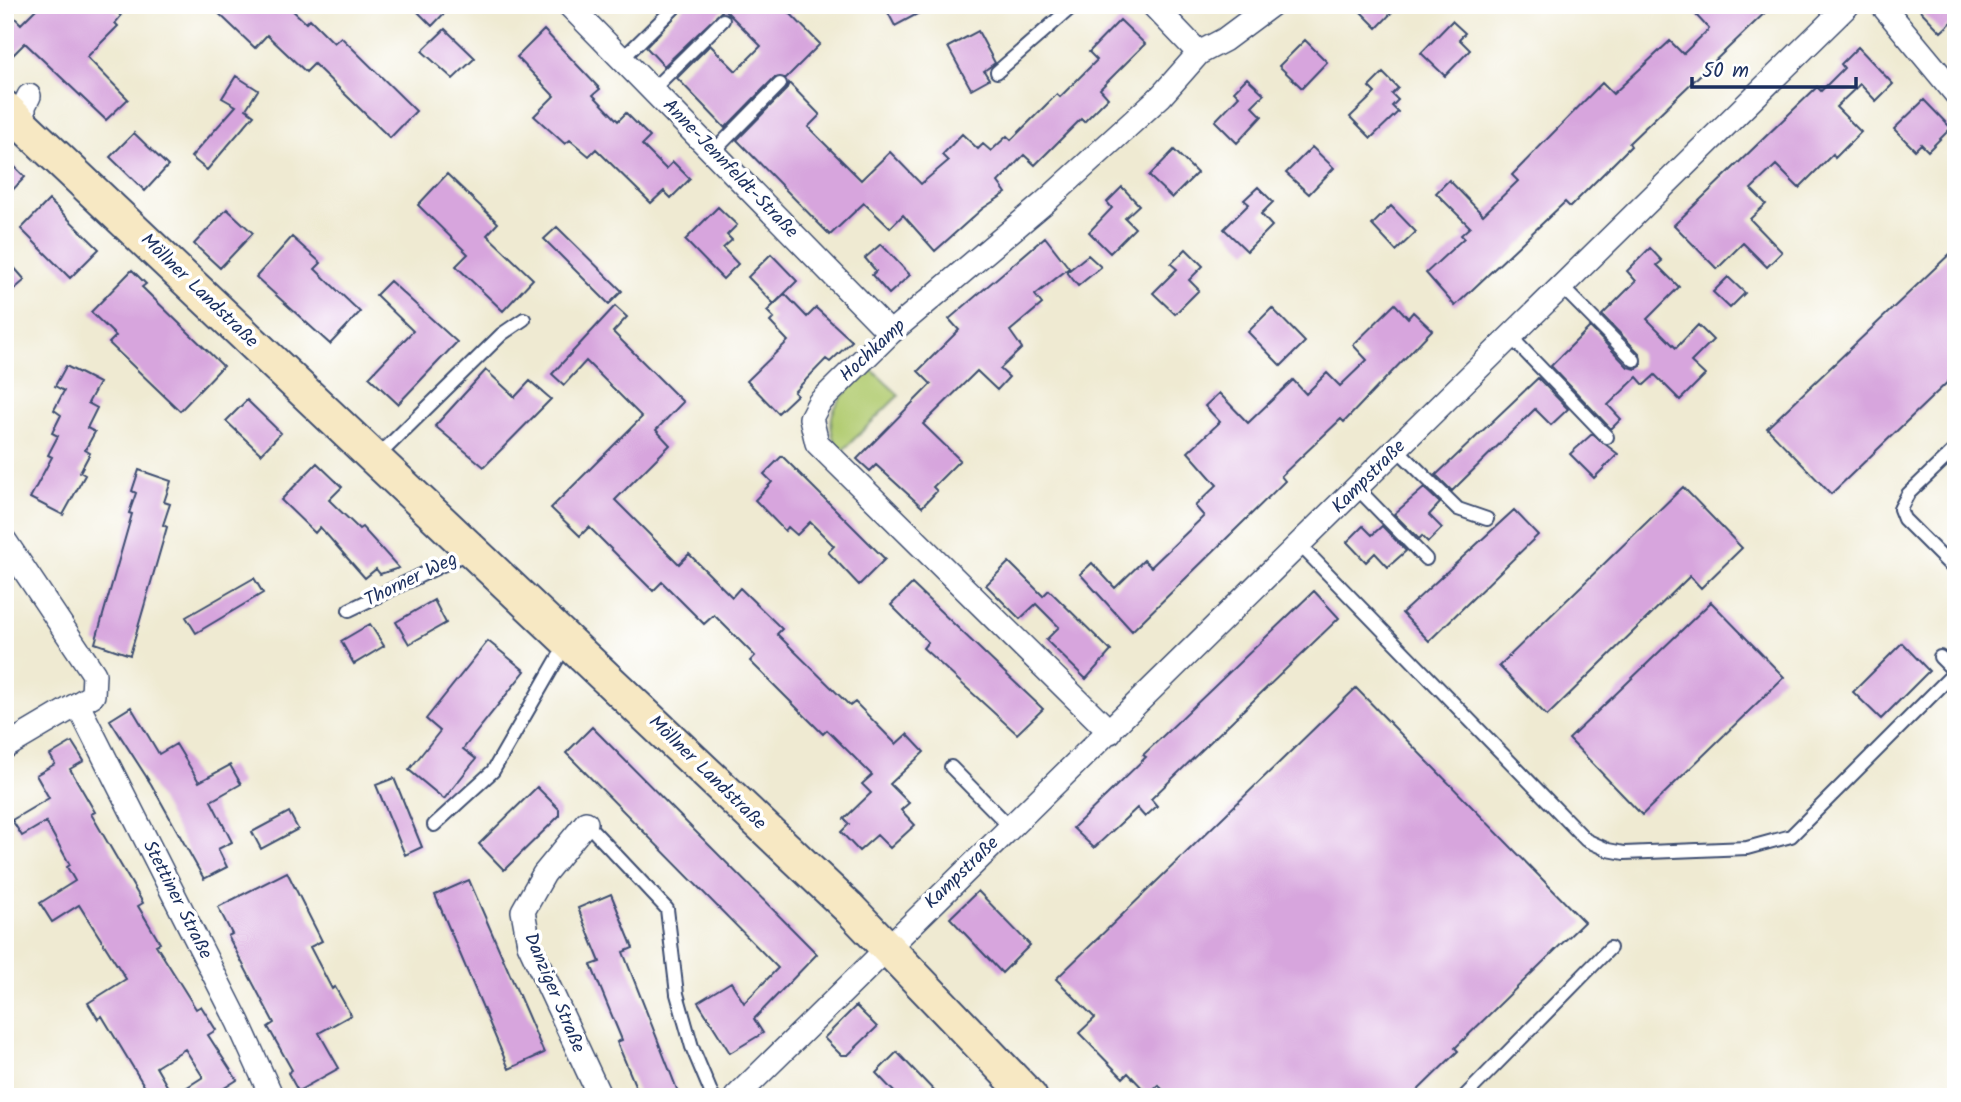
<svg xmlns="http://www.w3.org/2000/svg" width="1961" height="1102" font-family="Kalam,sans-serif">
<style>
.green{fill:#b2cc72;stroke:#667e68;stroke-width:2}
.building{fill:#d7a5dd;fill-rule:evenodd}
.lines{fill:none;stroke-linecap:round;stroke-linejoin:round}
.service-casing{stroke:#3b4b6f;stroke-width:16}
.minor-casing{stroke:#3b4b6f;stroke-width:26}
.secondary-casing{stroke:#3b4b6f;stroke-width:37}
.service{stroke:#fff;stroke-width:12}
.minor{stroke:#fff;stroke-width:23}
.secondary{stroke:#f7e8c3;stroke-width:33}
.labels{text-anchor:middle;dominant-baseline:central;stroke-width:7;stroke-linejoin:round;paint-order:stroke}
.street-label{font-size:19px;fill:#1b2f5e;stroke:#fff}
</style>
<rect width="100%" height="100%" fill="#fff"/>
<filter id="ink" filterUnits="userSpaceOnUse"><feTurbulence type="fractalNoise" baseFrequency=".0143" numOctaves="2"/><feDisplacementMap in="SourceGraphic" scale="14" xChannelSelector="R" yChannelSelector="G"/><feConvolveMatrix kernelMatrix="1 2 1 2 8 2 1 2 1" color-interpolation-filters="sRGB"/></filter>
<filter id="wash" filterUnits="userSpaceOnUse"><feTurbulence type="fractalNoise" baseFrequency=".00686" numOctaves="4" result="noise"/><feDisplacementMap in="SourceGraphic" scale="28" xChannelSelector="R" yChannelSelector="G"/><feGaussianBlur stdDeviation="1.57" result="paint"/><feColorMatrix in="noise" values="0 0 0 0 0 0 0 0 0 0 0 0 0 0 0 0 0 1.4 0 .05"/><feComposite in="paint" operator="in"/></filter>
<g filter="url(#wash)">
<rect width="100%" height="100%" fill="#efead2"/>
<path class="green" d="M870,368L899,395L840,453C817,412 843,396 870,368Z"/>
<g id="blocks">
<path class="building" d="M40,5H110L121,16L115,23L118,26L87,57L128,99L106,120L25,43L5,63V8L21,24Z
M210,5H287L306,23L310,19L334,43L341,37L416,111L390,138L314,64L306,72L267,35L255,48Z
M411,5H452L432,26Z
M686,5H782L820,44L786,78H774L725,128L677,78L710,45L736,71L761,46L724,9L664,66L646,47Z
M884,5H934L895,26Z
M1354,5H1399L1377,28Z
M1704,5H1773L1629,143L1631,146L1570,207L1565,202L1455,306L1426,273L1464,238L1461,235L1470,227L1436,193L1449,180L1483,215L1518,181L1512,175L1602,83L1613,94L1670,41L1683,54L1709,29L1695,14Z
M1915,5H1956V18L1941,32Z
M1120,20L1145,44L1100,89L1108,98L1084,122L1081,119L1035,165L1024,155L998,182L1006,193L982,209L935,251L903,215L890,228L864,203L830,235L737,140L786,90L789,83L820,115L808,127L861,180L890,152L921,184L948,161L942,155L962,134L978,149L983,144L991,151L1007,136L1011,140L1057,94L1060,97L1097,60L1089,52Z
M1452,21L1465,33L1459,39L1470,50L1445,76L1421,53Z
M445,29L475,58L453,79L422,51Z
M544,30L600,89L593,95L618,121L626,113L650,137L642,145L666,169L673,162L690,179L671,198L664,191L651,203L596,149L589,156L570,140L565,144L534,116L554,96L517,57Z
M978,31L995,63L984,71L989,79L971,89L948,47Z
M1305,40L1327,62L1302,88L1279,66Z
M1858,47L1893,84L1876,101L1860,84L1836,107L1861,132L1835,158L1833,154L1799,188L1776,165L1751,189L1766,204L1750,219L1782,252L1767,267L1743,243L1717,269L1674,225L1817,87L1821,91L1844,68L1841,64Z
M1383,73L1398,88L1392,94L1398,100L1392,106L1398,112L1371,138L1350,117L1375,93L1369,87Z
M236,76L258,90L246,109L254,115L207,170L191,157L236,106L222,98Z
M1247,78L1264,94L1252,106L1262,116L1237,143L1215,121L1239,96L1234,91Z
M1924,100L1951,128L1928,151L1921,144L1915,150L1894,129Z
M134,133L168,166L145,191L110,157Z
M1312,147L1334,168L1309,194L1286,173Z
M1174,150L1197,173L1172,198L1149,176Z
M5,157L25,177L5,198Z
M447,174L498,223L487,235L533,279L503,311L456,266L468,254L418,205Z
M1122,187L1139,205L1125,218L1135,228L1110,253L1089,232L1112,208L1107,202Z
M1258,187L1273,202L1261,214L1272,226L1247,251L1224,229L1249,204L1244,200Z
M49,200L99,249L70,278L21,229Z
M1391,206L1416,232L1396,251L1372,225Z
M718,207L737,225L727,235L732,240L723,248L738,264L723,279L685,240Z
M227,209L253,233L220,268L194,244Z
M557,227L622,291L609,304L544,239Z
M292,237L321,263L315,269L360,312L330,344L256,277Z
M1045,237L1069,268L1035,295L1042,304L1010,331L1022,348L1000,369L1009,377L997,390L977,371L923,424L960,460L933,487L937,491L922,507L876,465L870,471L857,459L931,384L918,371L959,330L949,319Z
M881,244L910,275L889,294L872,275L876,271L865,258Z
M1650,248L1662,261L1657,265L1679,287L1647,319L1676,348L1698,325L1713,340L1691,362L1705,375L1680,400L1655,375L1644,385L1637,377L1608,405L1621,419L1611,429L1551,366L1590,327L1628,367L1636,369L1641,366L1640,354L1602,315L1636,281L1627,271Z
M1956,248V374L1831,494L1767,428Z
M1186,249L1203,266L1189,280L1199,290L1175,314L1153,293L1177,269L1171,264Z
M771,254L797,281L774,304L748,277Z
M1088,255L1101,267L1078,286L1067,272Z
M5,257L25,280L5,297Z
M132,270L146,284L142,287L223,366L180,411L109,343L116,336L91,312Z
M1728,277L1745,293L1730,308L1713,292Z
M390,281L457,342L398,404L369,377L413,331L376,295Z
M785,294L807,317L816,308L852,341L830,362L826,359L794,392L797,395L778,413L747,381L788,341L770,322L774,318L767,311Z
M1395,304L1408,318L1413,312L1432,330L1344,422L1341,419L1281,476L1285,481L1132,631L1080,574L1092,563L1115,588L1144,560L1151,567L1204,516L1195,506L1217,485L1188,452L1220,422L1205,406L1219,393L1248,423L1293,380L1306,394L1327,373L1340,386L1367,360L1353,345Z
M615,306L627,317L613,332L683,402L656,430L670,445L615,500L679,564L689,554L732,597L740,588L782,629L777,634L850,706L855,702L896,744L907,734L924,752L890,784L909,803L901,810L915,825L890,848L877,835L859,851L841,832L849,824L844,819L871,793L862,784L872,775L827,730L823,734L750,661L755,656L714,615L704,624L662,582L653,591L589,527L580,536L551,508L642,417L586,361L564,385L552,374Z
M1272,308L1305,342L1281,366L1248,332Z
M66,366L99,383L88,403L97,408L87,428L95,432L85,450L90,453L80,472L85,475L63,515L30,498L52,457L48,455L58,436L52,433L61,415L54,410L64,391L55,386Z
M486,370L515,397L530,381L551,399L484,467L435,426Z
M1538,378L1568,409L1551,425L1535,409L1452,491L1436,475Z
M247,400L281,433L261,454L226,421Z
M1592,434L1618,454L1594,478L1570,454Z
M782,456L885,559L859,585L828,552L834,546L810,522L797,535L788,527L785,531L755,500L772,482L764,474Z
M317,463L342,487L329,500L359,529L362,527L399,568L380,574L376,569L365,578L320,527L315,533L281,500Z
M139,470L171,481L164,502L170,504L163,525L167,527L130,655L95,643L132,514L129,513L136,493L132,491Z
M1683,487L1742,548L1701,588L1690,576L1547,716L1499,666Z
M1424,488L1440,503L1429,515L1442,528L1428,542L1422,536L1419,539L1394,514Z
M1514,510L1538,535L1429,641L1402,613Z
M1363,526L1372,535L1382,526L1406,551L1388,567L1375,553L1366,562L1347,542Z
M1009,562L1043,596L1049,590L1111,651L1086,679L1046,640L1059,627L1036,604L1020,619L986,585Z
M254,578L263,593L196,633L186,617Z
M912,584L1043,709L1017,734L923,648L928,642L891,605Z
M1314,591L1339,618L1151,799L1157,806L1145,817L1137,808L1094,848L1073,828L1146,757L1143,755Z
M434,600L446,623L409,644L396,622Z
M1711,602L1784,677L1642,815L1569,739Z
M370,624L384,646L354,664L341,641Z
M488,641L525,671L463,749L476,759L444,799L409,770L440,731L426,719Z
M1902,643L1929,671L1881,719L1853,692Z
M1356,688L1584,922L1455,1048L1458,1051L1411,1097H1170L1158,1085L1148,1094L1128,1073L1123,1078L1079,1033L1095,1018L1056,979Z
M131,707L159,754L176,744L199,782L230,765L241,784L211,801L232,842L218,849L227,867L204,879L151,784L110,720Z
M592,727L817,954L754,1019L763,1033L730,1053L698,1002L731,982L744,1003L778,968L566,753Z
M72,742L84,761L70,769L95,812L91,814L143,903L138,906L160,943L156,945L196,1009L201,1006L216,1030L208,1035L237,1080L210,1097H151L102,1016L98,1019L88,1003L126,979L79,905L52,922L40,903L75,881L67,867L70,865L46,822L22,836L12,820L49,798L36,775L55,764L50,755ZM185,1049L203,1077L173,1096L156,1067Z
M394,778L422,847L405,855L376,785Z
M537,787L559,809V816L504,870L479,844Z
M289,812L298,829L261,849L252,832Z
M287,872L322,941L310,947L332,989L335,987L351,1015L319,1033L339,1068L298,1091L288,1073L292,1070L268,1027L274,1023L228,936L232,934L218,907Z
M469,880L544,1053L509,1069L435,895Z
M978,891L1030,945L1002,973L950,918Z
M611,894L633,948L623,952L680,1097H640L617,1042L622,1040L591,965L600,962L578,908Z
M856,1006L877,1027L848,1055H841L824,1038Z
M897,1052L940,1097H899L876,1073Z"/>
</g>
</g>
<g filter="url(#ink)">
<use href="#blocks" fill-opacity="0" stroke="#3b4b6f" stroke-width="2"/>
<g class="lines">
<g class="service-casing">
<path id="service" d="M622,59L677,5
M997,72L1074,5
M652,90L723,20
M713,152L780,84
M1562,287L1634,360
M1511,337L1607,437
M1956,448L1908,494L1900,509L1904,519L1956,571
M1397,449L1458,509L1487,519
M375,459L502,334L524,319
M1357,488L1426,559
M1300,545L1586,840L1608,850L1624,853L1747,848L1791,836L1955,672L1940,657
M349,610L469,552
M951,767L1010,827
M586,823L667,909L677,994L692,1047L713,1097
M434,825L493,771L566,644
M1464,1097L1610,948"/>
</g>
<g class="minor-casing">
<path id="minor" d="M569,5L890,333
M1153,5L1199,53
M1882,5L1956,94
M24,124V106L29,96
M5,541L94,674L93,695L5,747
M78,705L238,1022L272,1097
M1110,732L817,443L811,418L819,403L890,333L1044,203L1161,96L1199,53L1224,40L1271,5
M586,823L544,874L523,911L529,944L600,1097
M736,1097L1848,5"/>
</g>
<g class="secondary-casing">
<path id="secondary" d="M5,108L850,909L1030,1097"/>
</g>
<use href="#service" class="service"/>
<use href="#minor" class="minor"/>
<use href="#secondary" class="secondary"/>
</g>
</g>
<g class="labels">
<g class="street-label">
<text transform="translate(730 169) rotate(46)">Anne-Jennfeldt-Straße</text>
<text transform="translate(199 291) rotate(44)">Möllner Landstraße</text>
<text transform="translate(873 351) rotate(-43)">Hochkamp</text>
<text transform="translate(1369 477) rotate(-45)">Kampstraße</text>
<text transform="translate(411 580) rotate(-26)">Thorner Weg</text>
<text transform="translate(707 773) rotate(44)">Möllner Landstraße</text>
<text transform="translate(962 873) rotate(-44)">Kampstraße</text>
<text transform="translate(177 900) rotate(63)">Stettiner Straße</text>
<text transform="translate(554 993) rotate(67)">Danziger Straße</text>
</g>
</g>
<rect width="1961" height="1102" fill="none" stroke="#fff" stroke-width="28"/>
<path d="M1692 77v10h164v-10" fill="none" stroke="#1b2f5e" stroke-width="3.5"/>
<text x="1702" y="77" font-size="21" fill="#1b2f5e" stroke="#ffffff" stroke-width="5" paint-order="stroke">50 m</text>
</svg>
